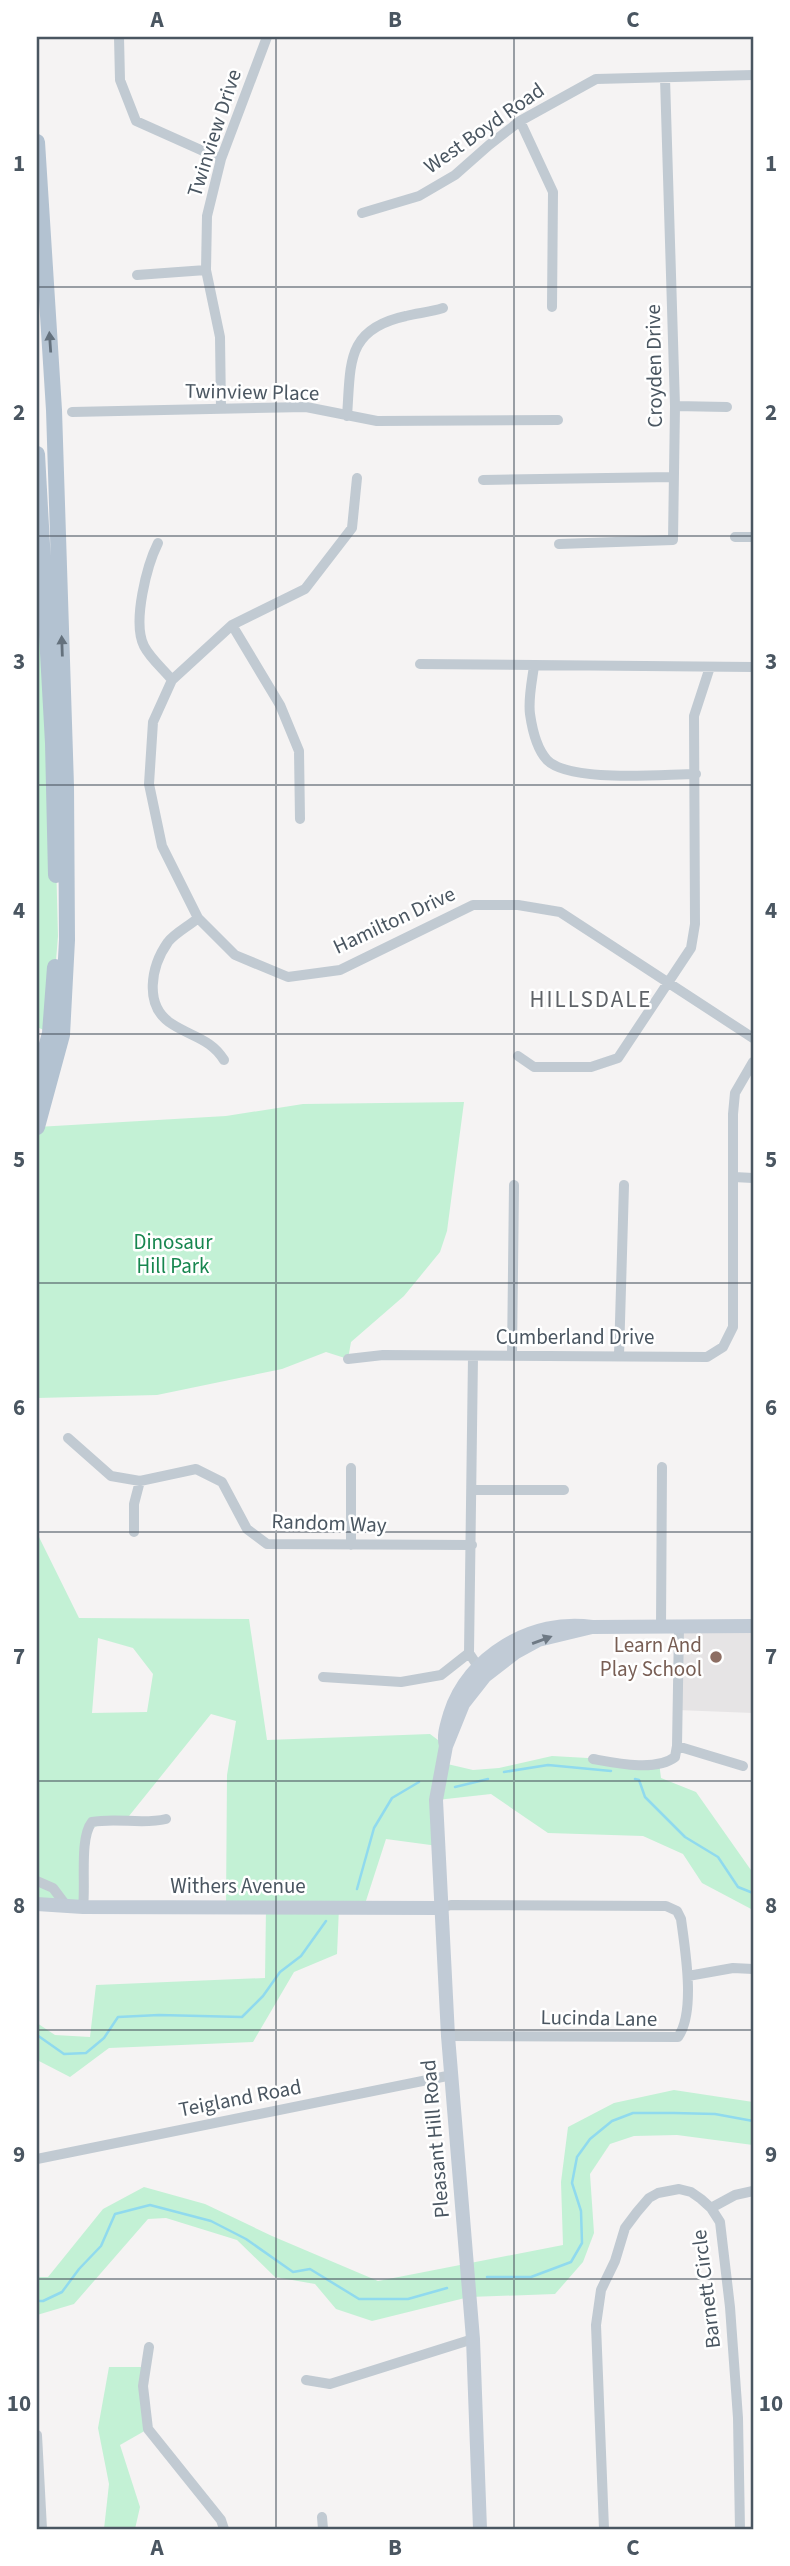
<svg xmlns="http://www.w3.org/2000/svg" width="790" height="2566" font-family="'Source Sans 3',sans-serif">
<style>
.education{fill:#e6e4e5}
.green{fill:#c3f1d5;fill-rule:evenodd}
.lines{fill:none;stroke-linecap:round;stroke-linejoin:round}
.stream{stroke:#90daee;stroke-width:2.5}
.street{stroke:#c1cad2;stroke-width:10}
.secondary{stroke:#c1cbd6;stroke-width:14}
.primary{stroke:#b3c2d1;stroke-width:16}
.oneway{fill:#64717d}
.oneway2{fill:#6e7984}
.grid{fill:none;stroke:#4a5661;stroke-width:2;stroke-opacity:0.55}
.education-dot{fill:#8d6e63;stroke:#fff;stroke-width:2.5}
.labels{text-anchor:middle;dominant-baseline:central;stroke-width:5;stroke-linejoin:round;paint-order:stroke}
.street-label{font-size:21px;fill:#4a5661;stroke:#fff}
.park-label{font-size:21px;fill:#17864f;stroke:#fff}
.education-label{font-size:21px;fill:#785e54;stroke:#fff;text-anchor:end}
.neighbourhood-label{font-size:23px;letter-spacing:2px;fill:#5f6368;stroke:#fff}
.neatline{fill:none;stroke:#4a5661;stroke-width:2.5}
.grid-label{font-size:23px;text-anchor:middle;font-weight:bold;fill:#4a5661}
</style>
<rect width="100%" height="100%" fill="#f5f3f3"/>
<path class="education" d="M753,1626V1713L677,1710L681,1628Z"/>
<path class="green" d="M37,454L53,743L58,936L50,1033L37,1027Z
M464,1102L447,1231L440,1252L404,1296L351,1342L348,1359L326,1352L282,1369L157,1395L37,1398V1127L226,1116L303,1104Z
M37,1533L79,1618L249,1619L267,1740L430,1734L446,1746L443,1763L473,1770L499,1768L552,1756L659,1762L661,1778L696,1792L753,1873V1910L702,1883L683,1854L643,1836L548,1833L491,1794L437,1800L438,1846L386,1839L364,1907H339L337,1954L294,1972L253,2042L109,2048L70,2077L37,2060V2023L55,2035L90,2037L96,1985L265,1978L266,1908L226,1907L227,1775L236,1721L211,1714L125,1821L87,1828L83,1907L37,1902ZM98,1638L133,1648L153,1674L147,1712L92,1713Z
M674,2090L753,2102V2145L677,2135L634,2136L610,2144L590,2174L594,2233L583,2262L555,2294L469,2297L372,2321L336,2309L315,2284L275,2277L237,2240L166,2218L148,2219L74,2304L37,2315V2277H48L103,2209L144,2187L205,2204L272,2236L378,2281L563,2245L561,2182L568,2127L614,2103Z
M109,2367H144L148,2429L120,2445L140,2507L135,2529H104L109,2484L98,2428Z"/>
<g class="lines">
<path class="stream" d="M504,1772L548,1765L611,1771
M635,1779L639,1780L645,1797L685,1837L718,1857L738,1887L753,1893
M455,1787L488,1779
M357,1889L374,1828L392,1798L419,1782
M37,2035L64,2054L86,2053L104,2038L118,2017L159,2015L242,2017L263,1996L280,1972L301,1956L326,1921
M487,2277H531L571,2262L582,2243L581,2211L572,2183L577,2157L590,2139L612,2121L633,2113H674L715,2114L753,2121
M37,2301H43L62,2292L79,2269L101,2246L115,2214L150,2205L211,2221L246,2239L293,2272L310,2269L359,2299H408L447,2288"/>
<path class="street" d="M119,37L120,80L136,121L221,159
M520,121L553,192L552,307
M362,213L419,196L455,175L489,145L520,121L596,79L753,75
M137,275L206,270
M675,406L727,407
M221,409L220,337L206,270L207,216L221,159L267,37
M72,412L306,407L377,421L558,420
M347,416C351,364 345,329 406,316C418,313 431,312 443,308
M357,478L352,528L305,589L232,625L172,680L153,722L149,784L162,846L198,918L235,955L288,977L340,970L473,905H518L560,912L753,1038
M483,480L673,477
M735,537H753
M158,543C147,565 132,622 144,646C150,658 164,670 172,680
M559,544L673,540L675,406L665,78
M232,625L280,705L299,751L300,819
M420,664L753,667
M534,666C532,681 528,699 530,714C532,728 537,749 547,760C570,783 662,774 696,774
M198,918C189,926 175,933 168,942C151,966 143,1006 172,1024C192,1037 211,1039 224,1060
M518,1056L534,1067H591L618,1058L691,948L695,924L694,716L710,667
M734,1177L753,1178
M473,1356L469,1653L481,1671
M512,1356L514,1185
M619,1356L624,1185
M348,1359L383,1355L707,1357L723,1347L733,1327V1114L735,1093L753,1062
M68,1438L111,1476L140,1481L196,1469L222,1482L247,1529L267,1544L472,1545
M351,1468V1545
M472,1490H564
M134,1532V1504L140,1481
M661,1628L662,1467
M323,1677L401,1682L441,1675L469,1653
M677,1746L679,1627
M593,1759C615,1763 656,1772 675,1757L677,1746L743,1766
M37,1881L53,1888L65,1904
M83,1907C86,1885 79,1838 92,1822C117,1817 141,1825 166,1819
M440,1908L451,1905L666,1906L677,1911L681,1919C685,1949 696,2012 678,2037L448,2036
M688,1976L733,1968L753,1969
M37,2159L452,2075
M711,2208L735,2195L753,2191
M149,2347L143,2386L148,2429L221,2520L224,2529
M306,2380L330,2384L473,2339
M37,2435L42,2529
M322,2517L323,2529
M604,2529L596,2325L601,2290L615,2261L625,2228L637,2212L649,2198L658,2193L679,2189L691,2192L701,2199L711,2208L720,2222L730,2307L738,2418L740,2529"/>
<path class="secondary" d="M592,1627L753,1626
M446,1746C443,1735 447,1725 450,1714C468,1656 533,1618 592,1627L538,1640L516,1652L485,1676L463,1704L446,1746L436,1800L448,2036L473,2339L480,2529
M37,1904L83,1907L440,1908"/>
<path class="primary" d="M37,142L54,410L66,786L67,940L62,1035L37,1127
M37,454L53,743L56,875
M37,1081L50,1033L55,967"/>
</g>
<defs><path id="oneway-solid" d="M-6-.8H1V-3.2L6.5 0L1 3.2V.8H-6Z" transform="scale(1.75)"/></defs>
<g class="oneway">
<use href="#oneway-solid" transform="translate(50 342) rotate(-94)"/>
<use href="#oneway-solid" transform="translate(62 646) rotate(-92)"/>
</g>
<use class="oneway2" href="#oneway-solid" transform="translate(542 1640) rotate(-20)"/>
<path class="grid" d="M276,37V2529M514,37V2529M37,287H753M37,536H753M37,785H753M37,1034H753M37,1283H753M37,1532H753M37,1781H753M37,2030H753M37,2279H753"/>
<circle class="education-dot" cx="716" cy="1657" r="7"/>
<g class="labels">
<g class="street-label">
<text transform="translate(484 128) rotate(-35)">West Boyd Road</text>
<text transform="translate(214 133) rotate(-72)">Twinview Drive</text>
<text transform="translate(654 366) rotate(-91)">Croyden Drive</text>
<text transform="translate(252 392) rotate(1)">Twinview Place</text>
<text transform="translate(394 920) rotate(-25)">Hamilton Drive</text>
<text x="575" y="1337">Cumberland Drive</text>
<text transform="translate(329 1523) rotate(2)">Random Way</text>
<text x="238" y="1886">Withers Avenue</text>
<text transform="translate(599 2018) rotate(1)">Lucinda Lane</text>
<text transform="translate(240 2098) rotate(-11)">Teigland Road</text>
<text transform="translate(435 2139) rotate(-95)">Pleasant Hill Road</text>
<text transform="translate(706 2289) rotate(-97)">Barnett Circle</text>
</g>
<g class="park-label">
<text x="173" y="1242">Dinosaur<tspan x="173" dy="24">Hill Park</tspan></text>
</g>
<g class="education-label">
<text x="702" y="1645">Learn And<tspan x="702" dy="24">Play School</tspan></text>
</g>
<g class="neighbourhood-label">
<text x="591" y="999">HILLSDALE</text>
</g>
</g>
<rect width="790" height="2566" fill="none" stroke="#ffffff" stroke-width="77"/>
<rect x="38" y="38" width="714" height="2490" class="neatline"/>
<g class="grid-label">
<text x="157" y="27">A</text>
<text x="395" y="27">B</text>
<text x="633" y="27">C</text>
<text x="19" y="171">1</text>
<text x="771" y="171">1</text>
<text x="19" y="420">2</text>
<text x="771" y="420">2</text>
<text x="19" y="669">3</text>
<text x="771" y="669">3</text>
<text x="19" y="918">4</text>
<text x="771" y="918">4</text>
<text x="19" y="1167">5</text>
<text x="771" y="1167">5</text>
<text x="19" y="1415">6</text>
<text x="771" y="1415">6</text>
<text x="19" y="1664">7</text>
<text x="771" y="1664">7</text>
<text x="19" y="1913">8</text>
<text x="771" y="1913">8</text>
<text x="19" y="2162">9</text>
<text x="771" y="2162">9</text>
<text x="19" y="2411">10</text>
<text x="771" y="2411">10</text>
<text x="157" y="2555">A</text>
<text x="395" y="2555">B</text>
<text x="633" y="2555">C</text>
</g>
</svg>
